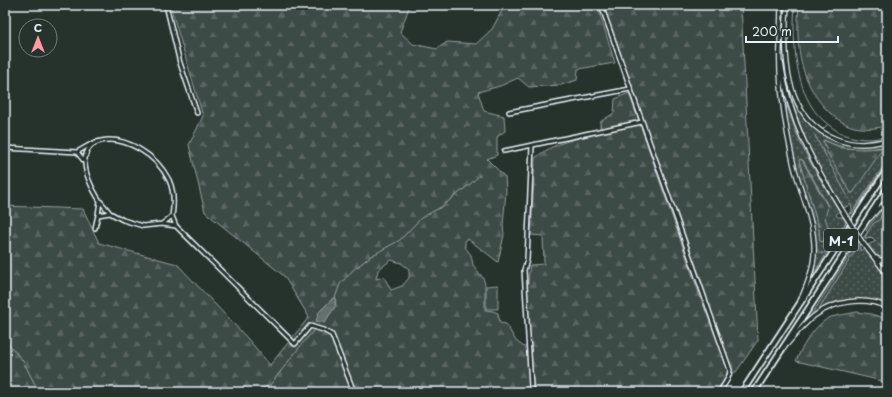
<svg xmlns="http://www.w3.org/2000/svg" width="892" height="397" font-family="'Playpen Sans',sans-serif">
<style>
.grass{fill:url(#grass-dots);stroke:#939ea0;fill-rule:evenodd}
.forest{fill:url(#forest-firs);stroke:#939ea0;fill-rule:evenodd}
.pitch{fill:#3e4b47;stroke:#939ea0}
.water{fill:url(#water-ripples);stroke:#98a3a5}
.lines{fill:none;stroke-linecap:round;stroke-linejoin:round}
.stream{stroke:#98a3a5;stroke-width:1}
.minor-casing{stroke:#e8f1f8;stroke-width:6}
.tertiary-casing{stroke:#e8f1f8;stroke-width:6}
.trunk-casing{stroke:#e8f1f8;stroke-width:8}
.minor{stroke:#26332d;stroke-width:3}
.tertiary{stroke:#26332d;stroke-width:3.5}
.trunk{stroke:#26332d;stroke-width:4.5}
.tertiary-bridge-casing{stroke:#e8f1f8;stroke-width:6;stroke-linecap:butt}
.tertiary-bridge{stroke:#26332d;stroke-width:3.5}
.labels{text-anchor:middle;dominant-baseline:central;stroke-width:3;stroke-linejoin:round;paint-order:stroke}
.shield{fill:#26332d;stroke:#aeb8bb;stroke-width:1}
.shield-label{font-size:13px;font-weight:bold;fill:#e8f1f8}
</style>
<defs>
<pattern id="grass-dots" width="8" height="8" patternUnits="userSpaceOnUse"><rect width="8" height="8" fill="#3e4b47"/><path d="M2 2h.1M6 6h.1" fill="none" stroke="#5a6562" stroke-width="1.8" stroke-linecap="round"/></pattern>
<pattern id="forest-firs" width="22" height="20" patternUnits="userSpaceOnUse"><rect width="22" height="20" fill="#3e4b47"/><path d="M5 1l3.5 6h-7zM16 11l3.5 6h-7z" fill="#5a6562"/></pattern>
<pattern id="water-ripples" width="26" height="14" patternUnits="userSpaceOnUse"><rect width="26" height="14" fill="#636f6d"/><path d="M2 4q2-2 4 0t4 0M15 11q2-2 4 0t4 0" fill="none" stroke="#535a5a"/></pattern>
</defs>
<rect width="100%" height="100%" fill="#26332d"/>
<filter id="ink" filterUnits="userSpaceOnUse"><feTurbulence type="fractalNoise" baseFrequency=".025" numOctaves="2"/><feDisplacementMap in="SourceGraphic" scale="8" xChannelSelector="R" yChannelSelector="G"/><feConvolveMatrix kernelMatrix="1 2 1 2 8 2 1 2 1" color-interpolation-filters="sRGB"/></filter>
<g filter="url(#ink)">
<path class="grass" d="M793,99C808,136 850,155 887,141V163L852,214L850,213L852,209L851,204L844,208C822,174 803,140 792,100ZM824,140C844,150 860,151 881,147L853,193L851,192L827,152Z
M786,103L799,140L809,160L839,211L836,215L838,217H843L846,223L814,273L816,254L815,237L791,145L787,122ZM800,159L803,160L828,206L825,215L827,234L823,241H820L819,229L799,160Z
M887,203V261L878,257L868,245L876,241L871,237L866,239L865,237L868,232L866,230Z
M858,242L860,245V251L864,248L887,279V305C860,295 832,299 810,317Z"/>
<path class="forest" d="M170,5H410L400,32L413,44L437,49L447,42L476,44L492,29L505,5H597L615,63L578,69L577,80L561,85L529,87L518,78L500,86L478,92L484,111L504,116L505,131L497,137V155L487,159L505,177L506,191L503,225L504,235L498,262L468,239L465,241V247L471,255L473,265L483,278L485,284V310L493,311L498,313L500,323L506,324L516,341L524,347L530,346C529,319 525,292 530,265L544,264L543,236L531,235L535,158C554,142 576,139 600,133V122L614,113L615,99L629,93L701,299L728,367L702,283L602,5H741L758,340L736,372L729,373L717,392H5V206L83,209L99,243L177,264L248,339L270,365L309,317L284,276L205,212L189,145L203,116ZM391,260L401,263L409,269V278L402,286L391,290L384,277L376,279L378,270Z
M799,5H887V126C878,128 869,129 860,128C833,125 812,96 804,72C797,51 797,27 799,5Z
M823,140L842,148L863,149L883,148L853,193H851L827,152Z
M800,159L802,160L828,207L825,218L829,229L823,242L820,241L819,229L799,160Z
M857,312L871,314L887,319V382L796,361C802,346 816,323 831,317C839,315 848,314 857,312Z"/>
<path class="pitch" d="M498,285V309H486V286Z"/>
<path class="water" d="M333,298H336L335,307L324,323L316,321L319,312Z"/>
<g class="lines">
<path class="stream" d="M795,5C792,36 795,81 812,107C818,117 829,126 839,132C855,140 871,141 887,136
M823,129L828,124
M816,135L815,136L849,199
M848,218L887,161
M865,237L866,238L871,237C879,242 880,248 887,253
M862,240L873,224L880,219L881,215L887,207
M819,253H825L847,221
M335,298L340,284L353,270L371,256L400,240L421,218L441,207L469,185L480,175
M820,307L855,251L858,249V246L860,243
M5,340L23,361L39,392
M257,392L258,390L270,385L302,344L315,329"/>
<g class="minor-casing">
<path id="minor" d="M166,5L180,63L197,113
M601,5L730,370C730,378 724,385 719,392
M509,112L630,89
M5,148L77,152L91,144
M504,151L642,122
M77,152L84,161
M98,215L110,213
M172,216L176,226L295,344L310,326L323,330L332,335L354,392
M162,224L176,226
M95,228L98,215L100,201C49,121 142,126 169,180C174,191 174,204 172,216L162,224L143,226L123,220L110,213L100,201
M529,392L531,386L524,270L527,260L532,146"/>
</g>
<g class="tertiary-casing">
<path id="tertiary" d="M787,5C783,53 783,118 836,139C853,146 870,145 887,140
M780,45C778,85 785,126 794,166C801,194 816,224 814,255C813,271 807,286 800,301
M780,47L781,5
M781,63C790,124 813,163 845,215
M870,218L877,210L887,202
M862,242L887,274
M876,258L887,263
M788,343C796,334 804,324 814,316C833,301 865,296 887,307"/>
</g>
<g class="trunk-casing">
<path id="trunk" d="M742,392L887,170
M754,392L887,189"/>
</g>
<use href="#minor" class="minor"/>
<use href="#tertiary" class="tertiary"/>
<use href="#trunk" class="trunk"/>
<g class="tertiary-bridge-casing">
<path id="tertiary-bridge" d="M845,215L862,242"/>
</g>
<use href="#tertiary-bridge" class="tertiary-bridge"/>
</g>
</g>
<g class="labels">
<rect class="shield" x="824" y="229" width="34" height="22" rx="3"/>
<g class="shield-label">
<text x="841" y="240">М-1</text>
</g>
</g>
<rect width="892" height="397" fill="none" stroke="#26332d" stroke-width="20"/>
<rect x="10" y="10" width="872" height="377" fill="none" stroke="#e8f1f8" stroke-width="1.5" filter="url(#ink)"/>
<g transform="translate(38 38)"><circle r="19" fill="#26332d" stroke="#747f7e"/>
<path d="M0-3L7 15L0 10L-7 15Z" fill="#ff9aa2"/>
<text y="-6" font-size="11" font-weight="bold" text-anchor="middle" fill="#e8f1f8">С</text>
</g>
<path d="M746 36v6h92v-6" fill="none" stroke="#e8f1f8" stroke-width="2"/>
<text x="752" y="36" font-size="12" fill="#e8f1f8" stroke="#26332d" stroke-width="3" paint-order="stroke">200 m</text>
</svg>
